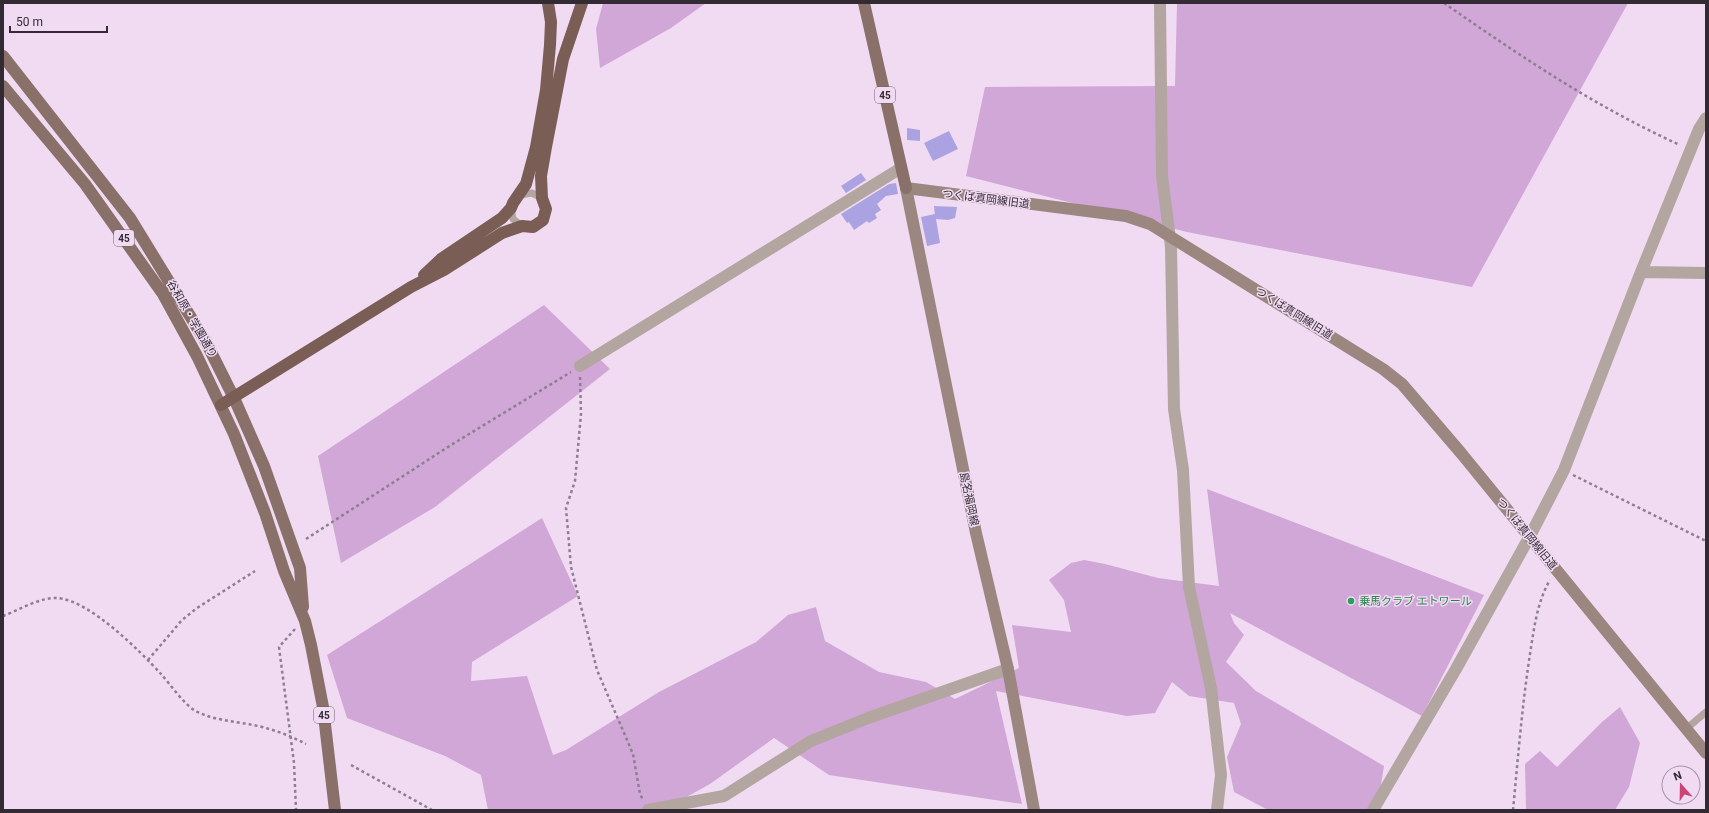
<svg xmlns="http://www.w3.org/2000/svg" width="1709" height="813" font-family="Roboto,'Noto Sans JP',sans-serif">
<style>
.green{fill:#d0a7d7}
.building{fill:#aba2e1}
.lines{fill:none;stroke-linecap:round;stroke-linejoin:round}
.path{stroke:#8d7f8f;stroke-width:2.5;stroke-dasharray:3 3;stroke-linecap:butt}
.lane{stroke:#b3a5a0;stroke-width:7}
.street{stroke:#b3a5a0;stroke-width:12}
.secondary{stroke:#9b8680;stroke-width:12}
.primary{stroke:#897069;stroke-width:12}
.highway{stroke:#7a5e55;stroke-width:12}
.leisure-dot{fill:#2e9e5b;stroke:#f0dbf3;stroke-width:1.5}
.labels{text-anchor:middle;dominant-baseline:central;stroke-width:3;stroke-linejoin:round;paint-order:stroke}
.shield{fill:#f0dbf3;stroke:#6c606d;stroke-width:1}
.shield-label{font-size:10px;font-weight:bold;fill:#332b34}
.street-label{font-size:11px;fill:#332b34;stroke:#f0dbf3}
.leisure-label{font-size:11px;fill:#27864d;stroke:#f0dbf3;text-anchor:start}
</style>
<rect width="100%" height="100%" fill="#f0dbf3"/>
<path class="green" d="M603,3H706L671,28L600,68L596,29Z
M1177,3H1628L1472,287L1187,232L966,176L985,87L1175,86Z
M544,305L610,369L435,507L341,563L318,456Z
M1207,489L1484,595L1422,716L1230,613L1234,623L1244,635L1226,662L1256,691L1384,766L1377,810H1268L1234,792L1227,757L1241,724L1234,703L1189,696L1172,682L1155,713L1127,716L996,691L1022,804L829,775L774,738L710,784L663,810H488L481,775L445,756L347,718L327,655L542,518L578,596L472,662L471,681L527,676L553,755L566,750L659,692L756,642L788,615L816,607L825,641L879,672L926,682L955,699L1019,668L1012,625L1071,632L1064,600L1049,580L1071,563L1084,560L1105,564L1158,578L1219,586Z
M1620,707L1640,743L1629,787L1615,810H1526L1525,764L1540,751L1557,767L1602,722Z"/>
<path class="building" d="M907,128L920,130V141L907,140Z
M949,131L958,149L933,161L924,143Z
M861,173L866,180L846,193L841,186Z
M896,183L898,194L886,196L877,204L881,210L875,214L877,218L869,223L867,221L854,230L849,222L847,223L841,214L889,184Z
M934,206L957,207L955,218L948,220L936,219L940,243L927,246L921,217L935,214V216Z"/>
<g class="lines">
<path class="path" d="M1444,3C1520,56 1596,107 1680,145
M580,377L581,414L575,481L566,508L571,567L597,670L633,754L640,794L643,800
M1573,475L1706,541
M306,539L451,445L571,372
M3,616C19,610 40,597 58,598C90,601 139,650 161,674C170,684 183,703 194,710C213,721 236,721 258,726C275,730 291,736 306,744
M295,629L279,647L294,763L296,810
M148,660L182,620L197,608L255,571
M351,765L432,810
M1513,810C1518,758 1522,706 1530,654C1534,629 1537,602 1550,580"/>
<path class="lane" d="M520,195L532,193L542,198
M511,208L513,219L522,226
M1686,729L1706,712"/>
<path class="street" d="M1160,3L1162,176L1171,247L1174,409L1183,470L1189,587L1211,688L1221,775L1217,810
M1641,272L1706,273
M580,366L901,168
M648,810L724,796L811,741L868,718L1008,669
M1373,810L1456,669L1530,536L1564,470L1641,272L1699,129L1706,118"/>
<path class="secondary" d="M1034,810L1008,669L976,533L906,188L1126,216L1150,224L1383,369L1402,384L1461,453L1706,753"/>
<path class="primary" d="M864,3L906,188
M3,56L130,218L206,342L234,398L264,466L300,568L303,607
M3,86L85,184L163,294L197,356L234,434L265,513L284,571L305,621L311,645L323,707L335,810"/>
<path class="highway" d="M424,275L441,259L502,218L511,208L513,203L526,184L536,147L546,90L550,45L551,22L548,3
M221,405L411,287L444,270L502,233L522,226L533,227L543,220L546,209L542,198L541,176L546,147L563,59L582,3"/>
</g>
<circle class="leisure-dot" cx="1351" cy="601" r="4"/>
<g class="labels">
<g class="shield">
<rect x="875" y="87" width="20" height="16" rx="3"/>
<rect x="114" y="230" width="20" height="16" rx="3"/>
<rect x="314" y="707" width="20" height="16" rx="3"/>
</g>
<g class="shield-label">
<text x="885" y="95">45</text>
<text x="124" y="238">45</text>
<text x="324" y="715">45</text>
</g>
<g class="street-label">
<text transform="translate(986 199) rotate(7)">つくば真岡線旧道</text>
<text transform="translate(1294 313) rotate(32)">つくば真岡線旧道</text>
<text transform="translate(192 319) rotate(60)">谷和原・学園通り</text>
<text transform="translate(969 499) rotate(78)">島名福岡線</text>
<text transform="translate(1527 534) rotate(51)">つくば真岡線旧道</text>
</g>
<g class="leisure-label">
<text x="1359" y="601">乗馬クラブ エトワール</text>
</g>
</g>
<rect width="1709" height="813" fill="none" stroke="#332b34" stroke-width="8"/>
<g transform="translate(1681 785) rotate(340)"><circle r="19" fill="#f0dbf3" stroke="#a495a7"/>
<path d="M0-3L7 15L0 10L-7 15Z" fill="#cf4374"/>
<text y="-6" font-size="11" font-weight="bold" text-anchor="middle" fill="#332b34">N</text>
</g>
<path d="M10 26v6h97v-6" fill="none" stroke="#332b34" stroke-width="2"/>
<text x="16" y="26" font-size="12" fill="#332b34" stroke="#f0dbf3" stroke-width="3" paint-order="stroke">50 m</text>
</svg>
